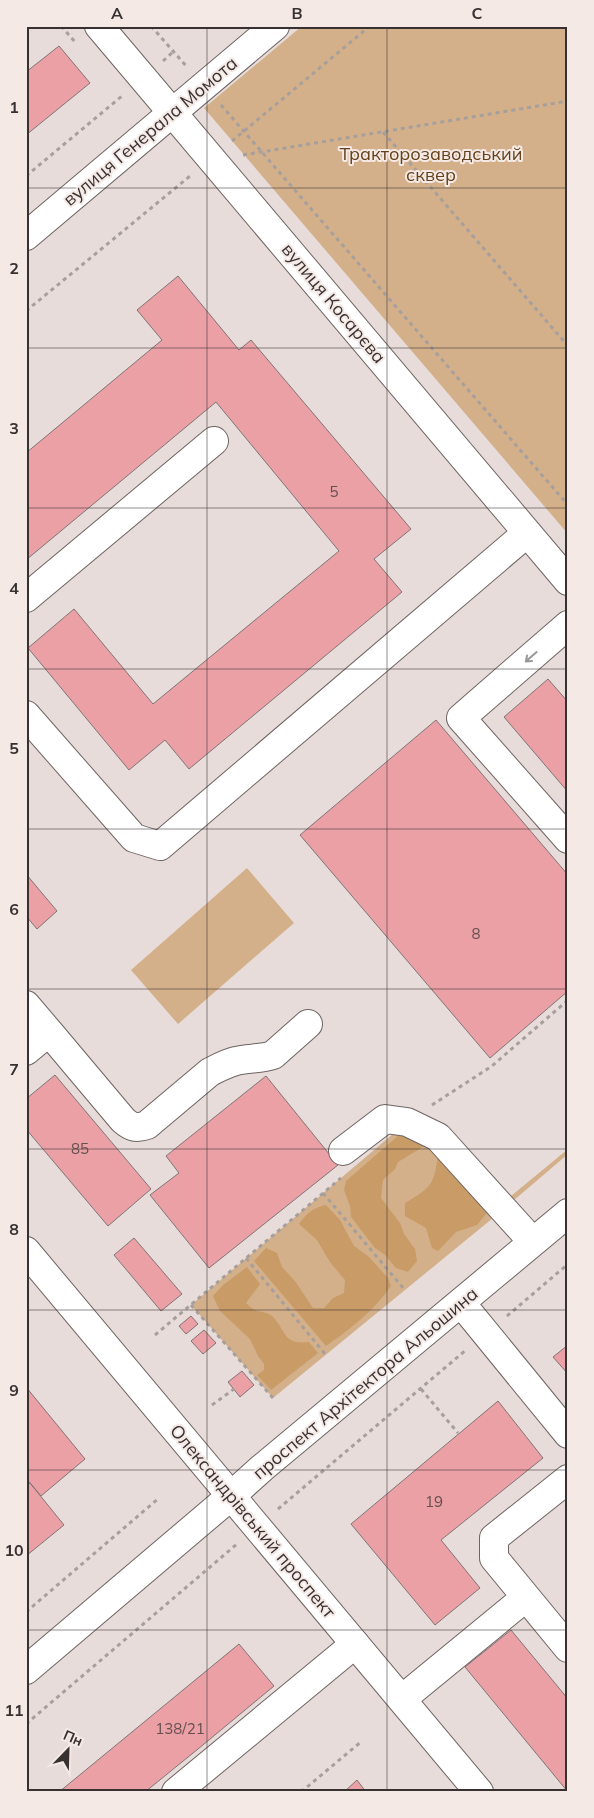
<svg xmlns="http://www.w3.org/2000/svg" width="594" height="1818" font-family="Mulish,sans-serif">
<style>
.green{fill:#d3b08a}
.forest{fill:#c99b66}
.building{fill:#eba0a6;stroke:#7f7475}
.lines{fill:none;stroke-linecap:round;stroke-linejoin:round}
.minor-casing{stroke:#6e6461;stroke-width:30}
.major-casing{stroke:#6e6461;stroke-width:30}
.path{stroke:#a79f9c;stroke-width:3;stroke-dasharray:4 4;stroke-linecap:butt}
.minor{stroke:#fff;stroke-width:28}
.major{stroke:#fff;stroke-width:28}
.oneway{stroke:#9b9898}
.grid{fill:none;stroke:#373231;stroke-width:1;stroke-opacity:0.55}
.labels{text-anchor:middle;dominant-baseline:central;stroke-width:4;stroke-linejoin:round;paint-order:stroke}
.number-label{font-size:15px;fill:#644e4e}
.street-label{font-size:18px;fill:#373231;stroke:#f5e9e6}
.park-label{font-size:18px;fill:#63421a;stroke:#f5e9e6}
.neatline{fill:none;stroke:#373231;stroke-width:2}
.grid-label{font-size:16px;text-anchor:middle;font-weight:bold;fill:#373231}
</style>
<rect width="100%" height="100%" fill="#e7dcd9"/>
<path class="green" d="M302,26H568V534L204,108Z
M247,868L294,923L178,1024L131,970Z
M407,1122L500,1205L568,1149V1154L493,1218L273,1398L191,1305Z"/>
<path class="forest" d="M407,1128L426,1145L398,1162L395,1169L383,1180L381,1198L400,1223L404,1234L415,1249L417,1261L408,1272L396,1268L385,1255L375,1248L351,1217L350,1206L344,1190L346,1181Z
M438,1154L491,1208L477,1225L456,1232L438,1251L432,1248L426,1228L405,1216V1203C432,1187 434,1185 438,1154Z
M326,1205L340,1220L354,1246L368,1256L388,1278L391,1286C375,1310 349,1330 326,1346L254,1261L266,1248L277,1253L282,1267L295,1281L313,1308H324L333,1298L344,1293L345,1280L330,1262L317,1240L299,1224C306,1214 314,1207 326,1205Z
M247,1267L260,1284L246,1303C248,1305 252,1309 255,1310C262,1313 267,1311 273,1317C287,1332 283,1345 309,1342L318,1353L271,1390L257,1375L264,1370V1364L258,1356L250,1339L220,1311L213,1296L223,1285Z"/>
<path class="building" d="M59,46L90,83L26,135V72Z
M178,276L239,350L251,340L411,529L374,559L402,592L189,769L165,740L129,770L28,648L74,609L153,704L339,551L216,402L26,560V453L162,340L137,310Z
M548,679L568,702V792L504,717Z
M436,720L568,875V991L490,1058L300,835Z
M26,874L57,911L37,929L26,916Z
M55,1075L151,1189L108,1226L26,1129V1099Z
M266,1076L338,1165L209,1268L150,1195L179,1173L166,1156Z
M134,1238L182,1294L161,1311L114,1255Z
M191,1316L198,1324L186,1334L179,1326Z
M204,1330L216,1343L203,1354L191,1341Z
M568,1345V1374L553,1357Z
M242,1371L254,1385L240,1397L228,1382Z
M26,1387L85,1459L41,1496L26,1478Z
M498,1401L543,1458L441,1540L480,1588L435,1625L351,1524Z
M30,1483L64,1525L26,1556V1486Z
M511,1630L568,1699V1792L465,1667Z
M239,1644L274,1686L198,1749L145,1792H59Z
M357,1780L366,1792H344Z"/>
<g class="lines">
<g class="minor-casing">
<path id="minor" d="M99,26L568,581
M26,236L275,26
M26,598L214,441
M568,625L461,718L568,839
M26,715L134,838L160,846L527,533
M26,1005L49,1032L26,1051
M49,1032L123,1120C131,1127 136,1129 147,1125L210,1072C218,1068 227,1063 236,1061C248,1058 261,1059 273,1055L308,1024
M343,1151L385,1119L407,1122L438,1137L533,1242
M461,1303L568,1434
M568,1479L494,1538V1558L568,1648
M26,1670L231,1496L262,1468L568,1213
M402,1699L525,1598
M176,1792L355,1644"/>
</g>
<g class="major-casing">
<path id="major" d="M26,1251L479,1792"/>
</g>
<path class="path" d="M61,26L76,43
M151,26L187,67
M163,61L173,52
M221,105L568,505
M383,132L568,346
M232,141L370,26
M243,155L568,101
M26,176L122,96
M26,311L190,176
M432,1105L492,1066L568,1000
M323,1193L404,1289
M246,1258L325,1354
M191,1305L273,1398
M507,1316L568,1264
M155,1335L341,1178
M421,1389L458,1433
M212,1405L234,1389
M278,1509L466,1350
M26,1612L159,1498
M26,1724L237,1544
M301,1792L362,1741"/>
<use href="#minor" class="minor"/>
<use href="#major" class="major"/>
</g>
<defs><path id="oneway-shaft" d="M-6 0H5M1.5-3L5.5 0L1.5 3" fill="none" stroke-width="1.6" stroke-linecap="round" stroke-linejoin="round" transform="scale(1.25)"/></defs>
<use class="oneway" href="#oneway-shaft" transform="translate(531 657) rotate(139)"/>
<path class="grid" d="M207,26V1792M387,26V1792M26,188H568M26,348H568M26,508H568M26,669H568M26,829H568M26,989H568M26,1149H568M26,1310H568M26,1470H568M26,1630H568"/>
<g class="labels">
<g class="number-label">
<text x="334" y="491">5</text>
<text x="476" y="933">8</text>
<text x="80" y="1148">85</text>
<text x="434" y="1501">19</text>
<text x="180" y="1728">138/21</text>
</g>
<g class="street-label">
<text transform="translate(150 131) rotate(-40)">вулиця Генерала Момота</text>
<text transform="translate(334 303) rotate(50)">вулиця Косарєва</text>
<text transform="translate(365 1383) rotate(-40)">проспект Архітектора Альошина</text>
<text transform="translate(253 1521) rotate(50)">Олександрівський проспект</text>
</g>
<g class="park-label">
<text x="431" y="153">Тракторозаводський<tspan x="431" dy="21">сквер</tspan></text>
</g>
</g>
<rect width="594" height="1818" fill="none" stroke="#f5e9e6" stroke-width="55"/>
<g transform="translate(68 1750) rotate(23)" stroke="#f5e9e6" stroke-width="4" paint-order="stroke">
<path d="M0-4L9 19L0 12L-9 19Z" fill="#373231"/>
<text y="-8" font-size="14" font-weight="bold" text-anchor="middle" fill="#373231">Пн</text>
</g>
<rect x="28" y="28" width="538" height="1762" class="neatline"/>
<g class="grid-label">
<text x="117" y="19">A</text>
<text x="297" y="19">B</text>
<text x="477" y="19">C</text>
<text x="14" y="113">1</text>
<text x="14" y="274">2</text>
<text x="14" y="434">3</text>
<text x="14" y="594">4</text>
<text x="14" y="754">5</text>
<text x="14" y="915">6</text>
<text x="14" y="1075">7</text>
<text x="14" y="1235">8</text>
<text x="14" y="1396">9</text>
<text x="14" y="1556">10</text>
<text x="14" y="1716">11</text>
</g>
</svg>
